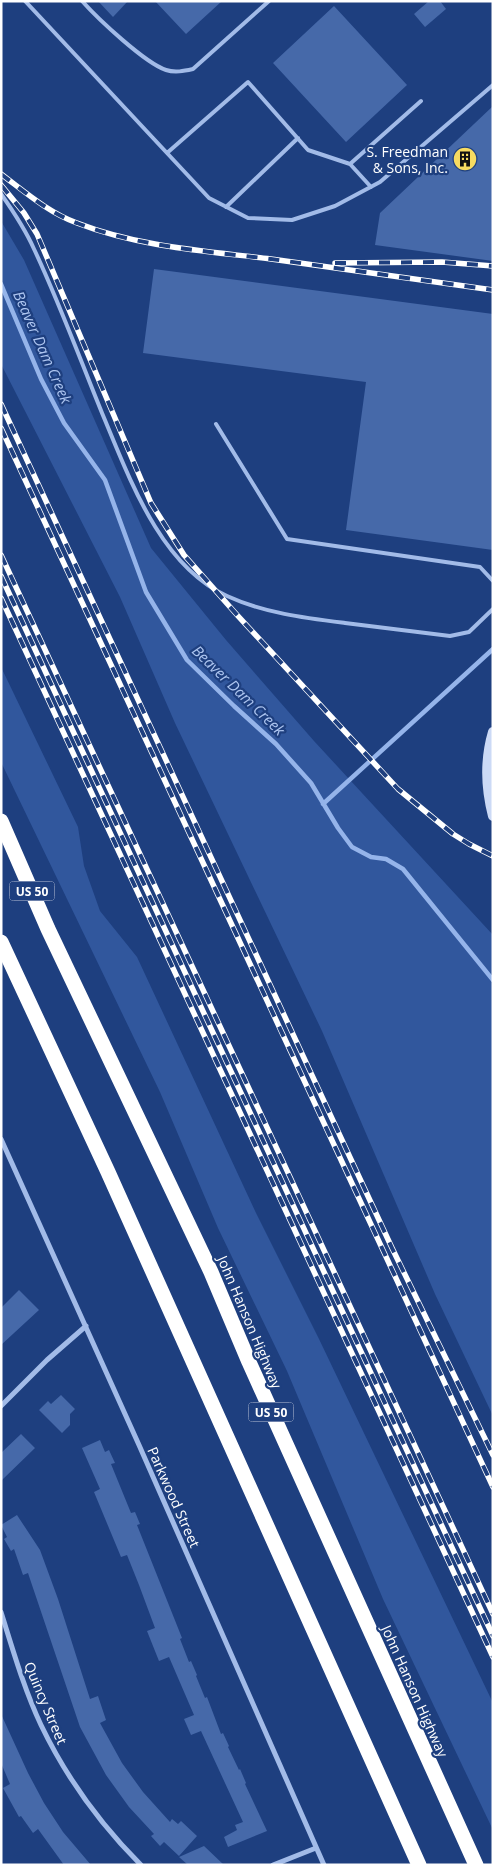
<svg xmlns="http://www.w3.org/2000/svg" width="494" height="1866" font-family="'Open Sans',sans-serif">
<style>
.green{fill:#31579d}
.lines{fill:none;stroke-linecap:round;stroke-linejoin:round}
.stream{stroke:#95b4ea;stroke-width:4.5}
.building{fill:#4669a9}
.service{stroke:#a2bbe8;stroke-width:4}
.minor{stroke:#a2bbe8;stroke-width:5}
.secondary{stroke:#ccdaf6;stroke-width:10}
.motorway{stroke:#fff;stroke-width:15}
.rail-casing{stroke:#fff;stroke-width:5.5}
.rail{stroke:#1e3f7f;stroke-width:4;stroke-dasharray:11;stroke-linecap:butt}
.labels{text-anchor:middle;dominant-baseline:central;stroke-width:4.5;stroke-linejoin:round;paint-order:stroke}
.shield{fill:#1e3f7f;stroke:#bcc5d9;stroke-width:1}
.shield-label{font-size:12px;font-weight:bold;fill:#fff}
.poi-label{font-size:14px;fill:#fff;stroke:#1e3f7f;text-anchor:end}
.street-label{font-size:14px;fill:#fff;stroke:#1e3f7f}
.water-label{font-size:15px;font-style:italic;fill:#adc5f0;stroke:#1e3f7f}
</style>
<rect width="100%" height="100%" fill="#1e3f7f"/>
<path class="green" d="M1,221L24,260L151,548L226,640L314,741L493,935V1416L435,1294L322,1031L175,723L120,597L1,364Z
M1,667L78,827L84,866L100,911L137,957L256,1213L319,1339L493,1703V1830L383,1599L287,1371L218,1228L160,1092L1,762Z"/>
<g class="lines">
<path class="stream" d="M1,284L41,379L64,423L105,480L146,592L187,660L234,706L276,744L311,783L338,828L352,847L371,857L386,859L403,869L493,980
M323,804L493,649"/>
</g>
<path class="building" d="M98,1H128L113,17Z
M155,1H222L186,34Z
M429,1H440L446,9L425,27L414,14Z
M334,6L407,85L346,142L273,63Z
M493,106V261L375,245L380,213Z
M154,269L493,314V550L346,530L366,382L143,353Z
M19,1290L39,1310L1,1345V1308Z
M61,1395L75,1409L70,1414V1425L62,1433L39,1410L48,1401L51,1404Z
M21,1434L35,1448L1,1481V1453Z
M100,1440L105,1452L109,1450L115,1463L111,1464L131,1513L135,1512L140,1524L137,1525L182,1638L180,1639L189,1662L191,1661L197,1675L196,1676L205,1698L207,1697L221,1734L223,1733L229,1746L228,1747L239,1770L240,1769L246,1783L245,1784L267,1831L228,1847L224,1837L237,1830L235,1825L243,1822L201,1731L191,1735L184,1719L194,1715L169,1657L159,1661L147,1631L155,1628L139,1585L127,1555L121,1557L94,1492L100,1489L82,1448Z
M17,1515L40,1550L58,1599L90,1699L98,1696L106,1720L100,1723L122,1763L143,1792L170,1822L172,1819L178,1824L181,1821L197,1836L179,1856L164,1842L160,1846L151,1836L154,1834L129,1807L106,1775L80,1727L32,1585L28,1573L23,1575L14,1549L11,1551L4,1539L7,1537L1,1525Z
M1,1714L28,1773L44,1803L63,1832L91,1865H64L38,1829L33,1833L21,1816L19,1817L3,1788L10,1784L1,1763Z
M204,1846L224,1865H188L179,1857Z"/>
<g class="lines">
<path class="service" d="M25,1L209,198L248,218L292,220L335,206L380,182L493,85
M82,1C98,19 145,63 166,70C175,73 184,71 193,69L269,1
M167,153L248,82L308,150L350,164L371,187
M350,164L421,101
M1,194C13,211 25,229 34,249C59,302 80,359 102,413C129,477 160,566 227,596C264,613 305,618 345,623C380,627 415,632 450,636L469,632L493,609
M226,207L298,138
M216,424L287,539L480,567L493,581"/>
<path class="minor" d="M1,1139L139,1445L324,1865
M1,1406L47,1360L86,1326
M1,1612C13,1650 24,1689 41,1725C66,1777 100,1824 141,1865
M273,1865L316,1848"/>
<path class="secondary" d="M493,732C485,759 486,789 493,816"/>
<path class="motorway" d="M1,821L48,929L211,1272L249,1362L476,1865
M1,942L108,1172L419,1865"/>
<g class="rail-casing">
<path id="rail" d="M1,174C25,192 49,213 77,223C139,247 206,251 271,259C345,269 419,280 493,290
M1,185L24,213L37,234L151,503L184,555L238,616L398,789L453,834L469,844L493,856
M335,263L442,262L493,266
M1,404L392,1248L493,1455
M1,428L493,1487
M1,555L493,1614
M1,576L493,1636
M1,598L493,1657"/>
</g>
<use href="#rail" class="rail"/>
</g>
<defs>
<g id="building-disc" transform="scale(1.25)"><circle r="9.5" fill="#f7db61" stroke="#1e3f7f"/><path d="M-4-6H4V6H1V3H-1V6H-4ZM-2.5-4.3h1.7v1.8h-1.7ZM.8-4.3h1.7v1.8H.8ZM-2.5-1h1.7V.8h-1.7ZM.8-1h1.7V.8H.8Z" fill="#111"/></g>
</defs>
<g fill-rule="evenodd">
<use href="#building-disc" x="465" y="159"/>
</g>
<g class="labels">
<g class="shield">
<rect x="9.5" y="881.5" width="45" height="19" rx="4"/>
<rect x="248.5" y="1402.5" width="45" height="19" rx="4"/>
</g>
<g class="shield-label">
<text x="32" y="891">US 50</text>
<text x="271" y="1412">US 50</text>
</g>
<g class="poi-label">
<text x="448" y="151">S. Freedman<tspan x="448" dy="16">&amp; Sons, Inc.</tspan></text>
</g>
<g class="street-label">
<text transform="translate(250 1322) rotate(67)">John Hanson Highway</text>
<text transform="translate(174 1497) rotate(66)">Parkwood Street</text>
<text transform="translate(415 1691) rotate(66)">John Hanson Highway</text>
<text transform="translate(46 1703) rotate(67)">Quincy Street</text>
</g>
<g class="water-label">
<text transform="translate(43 347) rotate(66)">Beaver Dam Creek</text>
<text transform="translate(239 690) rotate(44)">Beaver Dam Creek</text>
</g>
</g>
<rect width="494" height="1866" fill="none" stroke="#ffffff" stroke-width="5"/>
</svg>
